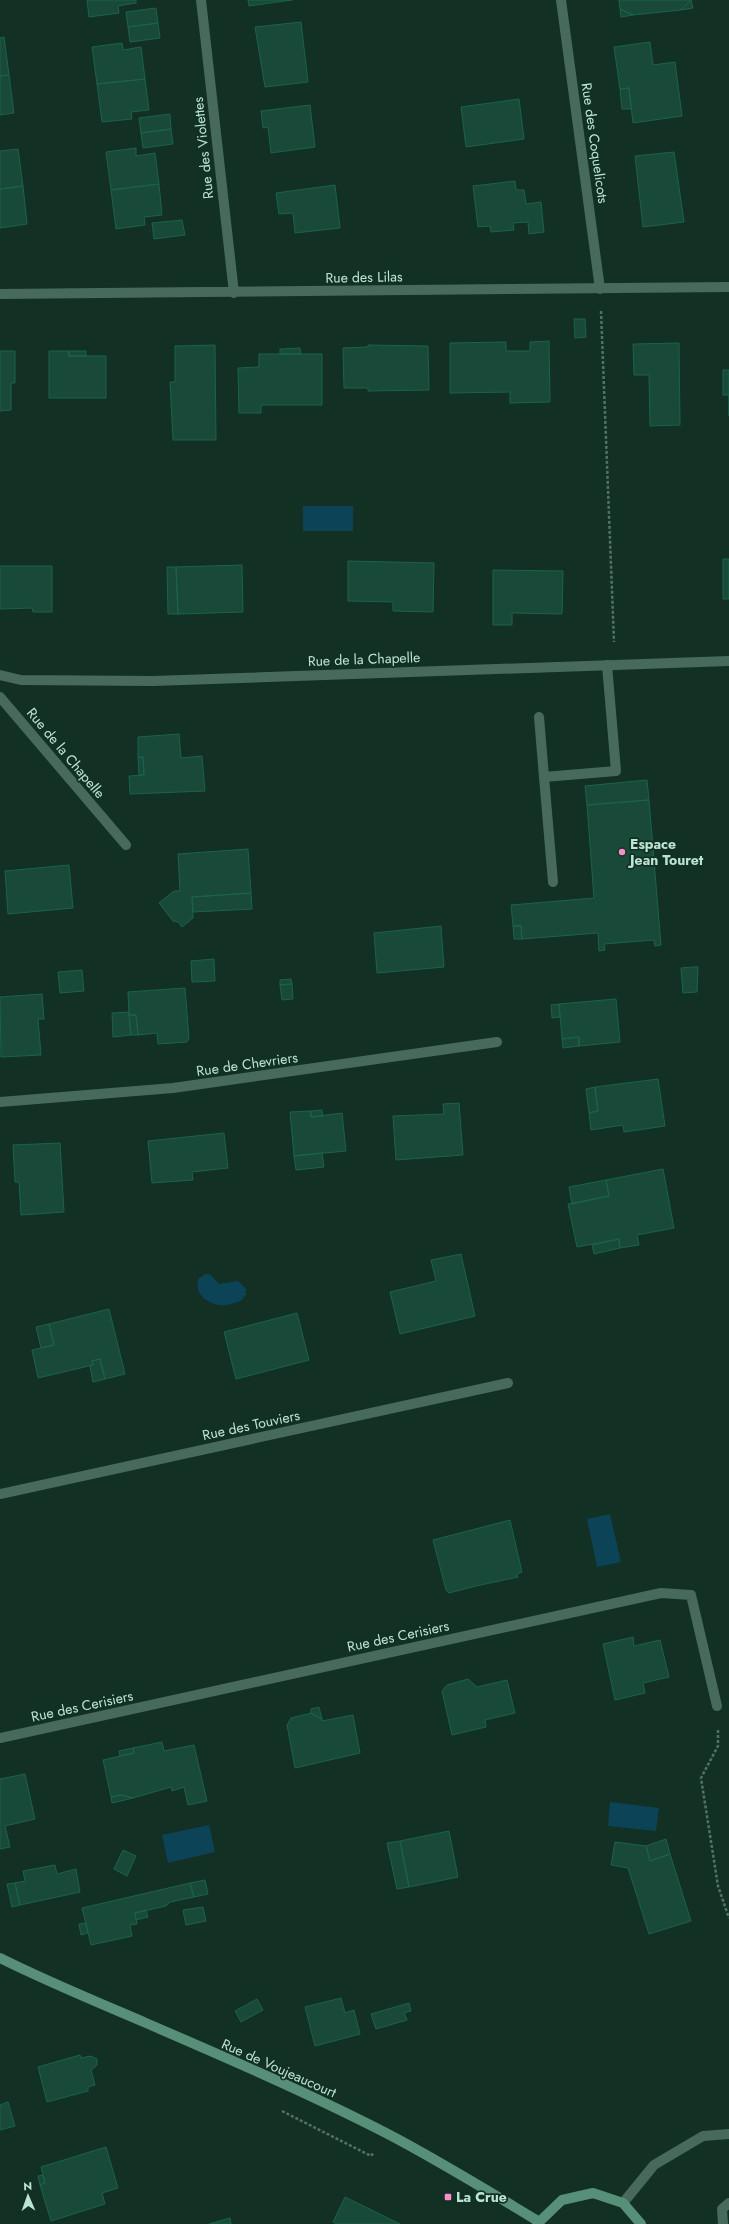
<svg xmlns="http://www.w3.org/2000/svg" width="729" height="2224" font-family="Jost,sans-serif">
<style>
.water{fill:#0d4357}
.building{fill:#194a39;stroke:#1a634c}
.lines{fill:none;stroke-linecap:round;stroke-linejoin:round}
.path{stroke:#517365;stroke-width:2.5;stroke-dasharray:3 2;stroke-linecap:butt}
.service{stroke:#486a5c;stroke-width:10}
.minor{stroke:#486a5c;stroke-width:10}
.secondary{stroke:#578f79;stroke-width:10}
.poi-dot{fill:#f98fc9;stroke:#133025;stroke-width:1.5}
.labels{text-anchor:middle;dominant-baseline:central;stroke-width:3.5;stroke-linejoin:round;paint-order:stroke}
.street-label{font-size:14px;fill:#bbe5d3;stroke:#133025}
.poi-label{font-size:14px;font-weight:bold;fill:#bbe5d3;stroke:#133025;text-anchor:start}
</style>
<rect width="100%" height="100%" fill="#133025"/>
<path class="water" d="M303,506H353V531H303Z
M206,1274L211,1275L219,1284L238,1281L246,1289V1294L242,1300C236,1303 227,1306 220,1305C206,1303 193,1292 199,1278Z
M610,1514L621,1562L597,1567L587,1519Z
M610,1802L659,1808L656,1831L608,1826Z
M209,1825L215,1852L168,1863L162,1835Z"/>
<path class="building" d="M87,0H136V3L118,6L119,13L89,17Z
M248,0H292L249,6Z
M619,0H691L681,10L633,15L620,9Z
M691,0L693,8L681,10Z
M156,8L158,23L128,27L126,12Z
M620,9L633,15L621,17Z
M301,22L308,82L265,87L255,27Z
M158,23L160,38L130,42L128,27Z
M4,37L9,75L0,76V38Z
M650,42L653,65L675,62L682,116L633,123L629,88L620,89L614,47Z
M122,43L123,50L141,47L145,79L97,84L92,47Z
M9,75L14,113L0,115V76Z
M145,79L149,110L131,112L132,119L102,122L97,84Z
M629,88L631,109H622L620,89Z
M519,99L524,139L466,147L461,107Z
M310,105L315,147L271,153L268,127L263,128L261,111Z
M170,114L171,129L141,133L139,118Z
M171,129L173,144L143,148L141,133Z
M136,148V156L155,153L159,184L111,190L106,152Z
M18,149L23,186L0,189V151Z
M674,152L684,222L643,227L635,156Z
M515,181L516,190H524L526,204L541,202L544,232L529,234L528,222L513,223L514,230L491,232L490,226L478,227L473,186Z
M159,184L162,215L144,217L145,225L116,229L111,190Z
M335,185L340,228L295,233L293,213L279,214L276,193Z
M23,186L27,224L0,228V189Z
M182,220L185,235L154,239L152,223Z
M574,319H585L586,337L575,338Z
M549,341L550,402L510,403V392L450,393V343L506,342V351H530V342Z
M679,343L680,425L650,426L649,375H634L633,344Z
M215,345L216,440H173L170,382H175V346Z
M368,345L428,346L429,390L368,391V388H344L343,348L368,347Z
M300,348L301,354H280V349Z
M0,351H15V383H11V410L0,411Z
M49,351H69V356H106V398H49Z
M69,351H86V356H69Z
M259,354H322V405H261V413H239L238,368L259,367Z
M723,370H729V416V395H723Z
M723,559H729V599H723Z
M348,561L434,563L433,612L393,611V602L348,601Z
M242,565L243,612L178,614L176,567Z
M0,566H52V612H33L32,608L0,609Z
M167,567H176L178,614H168Z
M493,570L563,571L562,614L512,613V625H493Z
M179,734L181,758L202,756L205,791L130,794L129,776L144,775L143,757H138V737Z
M138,757H143L144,775H139Z
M647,780L649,800L587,805L585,786Z
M649,800L661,945L655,946L654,940L604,944L605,950L599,951L598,933L522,939L521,926H513L511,905L594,898L587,805Z
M248,849L251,893L192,897L193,918L182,927L178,922L173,921L159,903L174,891H180L178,854Z
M69,865L73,908L8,914L5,871Z
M251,893L252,909L193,912L192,897Z
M441,926L444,967L377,973L374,933Z
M513,926H521L522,939H514Z
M214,959L215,981L192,982L191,961Z
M693,967H698L697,992L683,993L681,968Z
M82,970L84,991L60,993L58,972Z
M291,979L292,984L280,985V980Z
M292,984L293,999L282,1000L280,985Z
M185,988L189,1038L187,1042L158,1044L157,1033L138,1035L136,1015H129L128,992Z
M42,994L44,1019H38L41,1055L1,1057L0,997Z
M616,999L620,1042L579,1046V1037L562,1039L559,1004Z
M559,1004L560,1017L552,1018L551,1005Z
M129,1012L131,1035L113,1037L112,1013Z
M129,1015H136L138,1035H131Z
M579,1037V1046L563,1048L562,1039Z
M658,1079L665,1126L624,1132L623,1125L591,1130L589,1113L598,1111L595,1087Z
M595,1087L598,1111L589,1113L586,1089Z
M459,1103L463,1155L396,1160L393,1116L444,1114L443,1104Z
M322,1110L323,1116L311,1117V1111Z
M311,1111V1117L342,1113L346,1151L294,1156L290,1112Z
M224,1133L228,1168L192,1172L193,1180L152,1183L148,1141Z
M60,1143L64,1212L21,1215L19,1182H15L13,1145Z
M322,1153L324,1167L296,1170L294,1156Z
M663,1169L674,1228L637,1235L639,1245L620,1248L619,1239L577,1247L568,1204L609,1196L606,1180Z
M606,1180L609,1196L572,1204L569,1187Z
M619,1239L620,1248L594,1254L592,1245Z
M461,1254L475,1316L400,1334L390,1292L436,1281L431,1260Z
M109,1309L125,1374L105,1379L100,1359L92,1361L93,1365L38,1378L32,1350L54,1345L49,1324Z
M297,1313L309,1360L236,1379L224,1332Z
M49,1324L54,1345L41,1348L36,1327Z
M100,1359L105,1379L93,1382L90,1366L93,1365L92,1361Z
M510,1520L522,1572L517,1574L518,1577L476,1586L449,1593L446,1590L433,1540Z
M633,1637L634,1646L660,1640L669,1677L643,1683L645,1693L615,1700L603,1644Z
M468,1679L477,1687L507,1680L515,1713L485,1720L486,1727L452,1735L442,1691L447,1685Z
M319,1707L322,1719L311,1713V1709Z
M311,1713L322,1719V1721L353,1715L360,1753L295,1768L287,1725L291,1718Z
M162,1742L164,1751L194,1745L207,1801L188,1805L184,1787L172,1791L171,1787L133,1798L121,1795L111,1797L103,1760L134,1753L133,1748Z
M133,1748L134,1753L120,1756L119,1751Z
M25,1774L35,1819L5,1826L10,1847L0,1849V1779Z
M121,1795L133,1798L112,1803L111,1797Z
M449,1831L458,1877L409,1887L400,1841Z
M666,1839L670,1854L650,1861L646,1846Z
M400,1841L409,1887L397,1889L387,1843Z
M615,1842L646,1846L650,1861L670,1854L691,1921L649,1934L628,1868L611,1865Z
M123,1850L136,1856L127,1876L114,1869Z
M55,1865L57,1874L76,1869L80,1892L20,1905L15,1883L25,1881L23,1871Z
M205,1880L208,1894L194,1897L190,1883Z
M15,1883L20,1905L12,1907L7,1884Z
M190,1883L194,1897L170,1902L166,1906L135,1913L137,1924L130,1925L132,1936L91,1945L82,1908Z
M203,1907L206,1921L186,1925L183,1910Z
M146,1910L148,1917L136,1920L135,1913Z
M86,1923L88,1933L81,1935L79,1924Z
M341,1998L345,2013L354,2010L360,2034L315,2046L305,2007Z
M257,1999L263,2010L241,2022L235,2011Z
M409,2003L411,2011L404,2013L407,2020L376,2029L371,2014Z
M80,2055L81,2058L91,2056L97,2059V2065L91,2070L95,2085L88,2087V2091L47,2102L38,2067Z
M8,2102L15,2126L0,2130V2105Z
M106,2147L118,2188L102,2193L105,2204L51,2221L40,2185L45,2183L41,2167Z
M43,2175L45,2183L40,2185L38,2176Z
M345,2197L400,2224H337L333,2222Z
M230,2218L231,2224H209Z"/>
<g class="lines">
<path class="path" d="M601,311L614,642
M718,1730V1746L701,1778L718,1886L729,1918
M282,2111L371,2156L374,2152"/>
<path class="service" d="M539,717L544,777
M553,882L544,777L616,771L607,665"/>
<path class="minor" d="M201,0L234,293
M561,0L600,289
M0,294L729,287
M0,675L21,680L153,681L729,661
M0,697L126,845
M0,1102L173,1088L497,1042
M0,1494L508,1383
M0,1738L661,1593L691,1595L717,1706
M623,2203L654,2165L703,2136L729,2134
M723,2224L722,2209L729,2203"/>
<path class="secondary" d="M0,1958C48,1982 97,2002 146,2023C227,2058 308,2093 386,2133C438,2160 488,2191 538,2221
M537,2224L562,2200L593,2193L623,2203L641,2224"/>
</g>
<g class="poi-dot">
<circle cx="622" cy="852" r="4"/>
<rect x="444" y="2193" width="8" height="8" rx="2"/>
</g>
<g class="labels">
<g class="street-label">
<text transform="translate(595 143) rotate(82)">Rue des Coquelicots</text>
<text transform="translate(203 148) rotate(-96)">Rue des Violettes</text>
<text transform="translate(364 277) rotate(-1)">Rue des Lilas</text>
<text transform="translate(364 659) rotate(-2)">Rue de la Chapelle</text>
<text transform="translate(66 753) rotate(50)">Rue de la Chapelle</text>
<text transform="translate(247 1064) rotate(-8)">Rue de Chevriers</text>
<text transform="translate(251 1425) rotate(-12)">Rue des Touviers</text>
<text transform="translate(398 1636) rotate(-12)">Rue des Cerisiers</text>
<text transform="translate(82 1706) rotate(-12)">Rue des Cerisiers</text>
<text transform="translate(279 2068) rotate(24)">Rue de Voujeaucourt</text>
</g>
<g class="poi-label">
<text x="630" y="844">Espace<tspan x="630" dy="16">Jean Touret</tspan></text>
<text x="456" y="2197">La Crue</text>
</g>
</g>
<g transform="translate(28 2196) rotate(358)" stroke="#133025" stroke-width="3" paint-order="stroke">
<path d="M0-3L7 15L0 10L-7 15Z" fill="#bbe5d3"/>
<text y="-6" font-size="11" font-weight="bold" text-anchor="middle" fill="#bbe5d3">N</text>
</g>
</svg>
